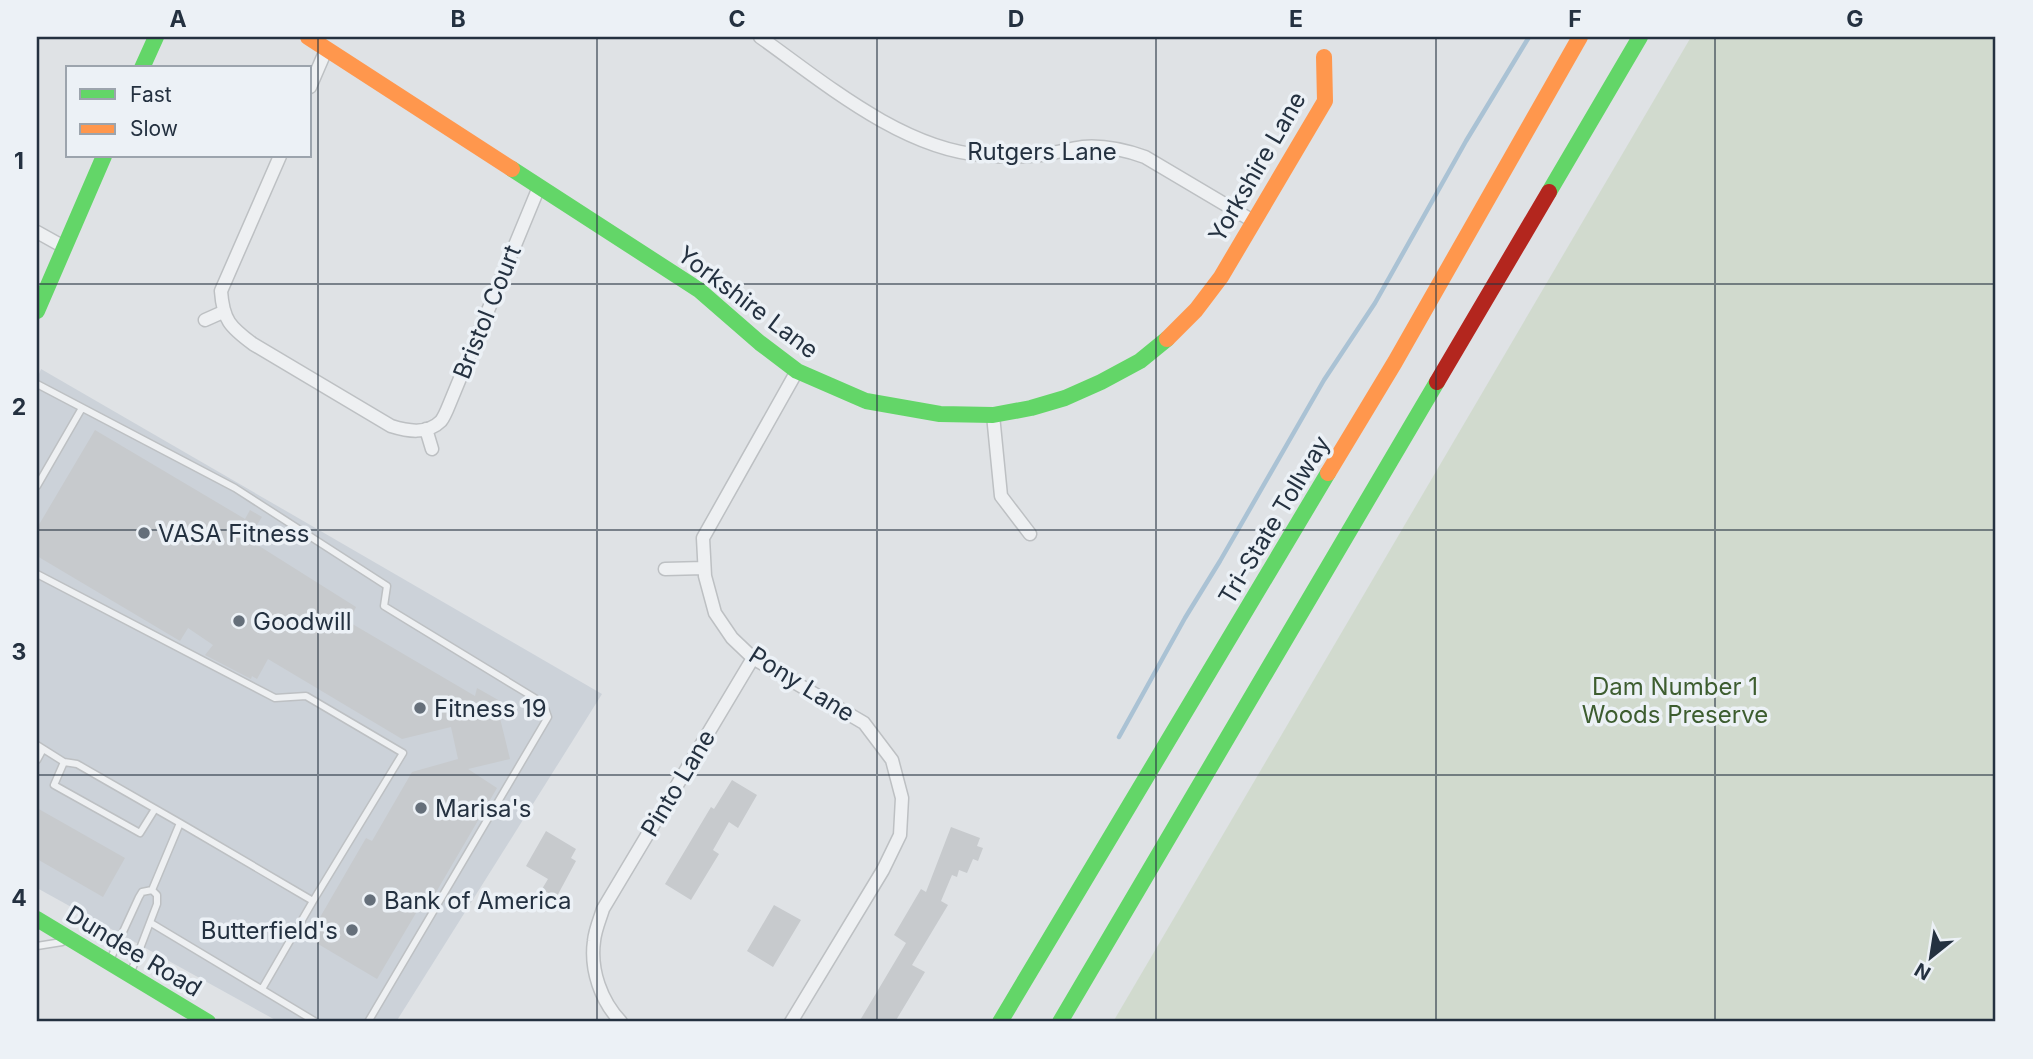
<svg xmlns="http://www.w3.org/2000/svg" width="2033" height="1059" font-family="Inter,sans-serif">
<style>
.built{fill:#ccd2d9}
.green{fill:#d1dace}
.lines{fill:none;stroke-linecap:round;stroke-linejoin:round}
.stream{stroke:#aac2d4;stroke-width:4.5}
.building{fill:#c7cacd}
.lane-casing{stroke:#bdc0c3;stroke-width:9}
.street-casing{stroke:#bdc0c3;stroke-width:15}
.lane{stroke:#eef0f2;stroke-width:6}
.street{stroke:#eef0f2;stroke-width:12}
.fast{stroke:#63d668;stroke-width:16}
.slow{stroke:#ff974d;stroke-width:16}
.jam{stroke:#b3261e;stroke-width:16}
.grid{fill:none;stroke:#243140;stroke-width:2;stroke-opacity:0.55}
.poi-dot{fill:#656f7a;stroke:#ecf1f6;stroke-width:2.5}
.labels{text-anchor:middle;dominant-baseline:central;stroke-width:7;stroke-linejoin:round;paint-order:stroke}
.street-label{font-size:24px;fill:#243140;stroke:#ecf1f6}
.poi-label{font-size:24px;fill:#243140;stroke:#ecf1f6;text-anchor:start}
.park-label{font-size:24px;fill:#3d5d30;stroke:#ecf1f6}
.neatline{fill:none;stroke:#243140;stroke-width:2.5}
.grid-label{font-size:23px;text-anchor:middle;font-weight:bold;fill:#243140}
</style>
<rect width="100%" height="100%" fill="#dfe2e5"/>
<path class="built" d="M41,369L602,694L396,1022H279L37,888V379Z"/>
<path class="green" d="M1691,37H1996V1022H1113Z"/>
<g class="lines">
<path class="stream" d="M1119,737L1185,618L1220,561L1324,380L1375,303L1466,141L1529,37"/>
</g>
<path class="building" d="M95,430L245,519L250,510L262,517L248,539L356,607L349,622L475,696L477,688L500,701L498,710L510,759L468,769L497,788L435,894L429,891L377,979L308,938L366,838L372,841L412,772L458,759L451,727L402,739L268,659L257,679L252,676L251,679L205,655L213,645L188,628L180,641L37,556V528Z
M732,780L757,795L738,828L729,822L713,850L719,854L691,900L665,884L711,807L714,809Z
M37,808L125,858L103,897L37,859Z
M951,827L980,838L977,846L983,848L978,861L973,859L967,873L959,870L957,877L952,875L941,901L948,905L912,965L925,972L895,1022H859L906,943L894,935L921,889L926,892Z
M546,831L576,849L571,858L576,861L556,898L542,889L548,879L526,866Z
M774,905L801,920L773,967L747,951Z"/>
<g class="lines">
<g class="lane-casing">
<path id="lane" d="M37,384L235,488L387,586L384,606L543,703L548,717L368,1022
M37,486L82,408
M37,574L275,698L306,696L403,753L313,901
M37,745L64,762L77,764L180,823L152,890
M37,760L43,749
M64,762L54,785L140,833L155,809
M180,823L313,901L262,989
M151,923L316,1022
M37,946L62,942
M110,960L139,897L142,892L152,890
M131,972L157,904V895L152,890"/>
</g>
<g class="street-casing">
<path id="street" d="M760,37C822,81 903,150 983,155C1002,157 1022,157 1041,155C1055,153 1069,149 1083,147C1105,145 1125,150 1145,157L1253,221
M310,87L326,50
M280,156L221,291C223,320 230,327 253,344L391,426C407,431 427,435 441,421C444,417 447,410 449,405L539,187
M37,232L64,247
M205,320L223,312
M993,415L1001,496L1030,534
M426,429L432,449
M665,569L704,568
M621,1022C601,1001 590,970 594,941C595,930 600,919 603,909L753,658
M791,1022L883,870L900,835L902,798L892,760L864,723L753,658L732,638L715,613L705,576L703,538L797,371"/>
</g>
<use href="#lane" class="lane"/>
<use href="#street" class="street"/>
<path class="fast" d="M142,68L156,37
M512,169L699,290L760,343L797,371L866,401L940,414L993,415L1031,408L1065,398L1101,382L1140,361L1167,339
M1549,192L1640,37
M37,311L104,156
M37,919L208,1022
M1000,1022L1328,473
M1060,1022L1437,382"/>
<path class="slow" d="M308,37L512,169
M1167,339L1196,310L1221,277L1325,101L1324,57
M1328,473L1395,362L1580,37"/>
<path class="jam" d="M1437,382L1549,192"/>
</g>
<path class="grid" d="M318,37V1022M597,37V1022M877,37V1022M1156,37V1022M1436,37V1022M1715,37V1022M37,284H1996M37,530H1996M37,775H1996"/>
<g class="poi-dot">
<circle cx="144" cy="533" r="7"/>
<circle cx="239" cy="621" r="7"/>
<circle cx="420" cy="708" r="7"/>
<circle cx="421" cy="808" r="7"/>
<circle cx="370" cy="900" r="7"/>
<circle cx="352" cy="930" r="7"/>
</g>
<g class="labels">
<g class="street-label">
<text x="1042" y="151">Rutgers Lane</text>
<text transform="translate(1257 167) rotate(-60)">Yorkshire Lane</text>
<text transform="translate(748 302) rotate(37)">Yorkshire Lane</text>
<text transform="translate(487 312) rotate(-68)">Bristol Court</text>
<text transform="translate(1274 520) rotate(-59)">Tri-State Tollway</text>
<text transform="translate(802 684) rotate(32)">Pony Lane</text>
<text transform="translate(678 783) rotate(-59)">Pinto Lane</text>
<text transform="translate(134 951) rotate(31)">Dundee Road</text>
</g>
<g class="poi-label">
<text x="158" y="533">VASA Fitness</text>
<text x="253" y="621">Goodwill</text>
<text x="434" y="708">Fitness 19</text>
<text x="435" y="808">Marisa's</text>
<text x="384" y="900">Bank of America</text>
<text x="338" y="930" text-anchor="end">Butterfield's</text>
</g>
<g class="park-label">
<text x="1675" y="686">Dam Number 1<tspan x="1675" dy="28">Woods Preserve</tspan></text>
</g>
</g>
<rect width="2033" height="1059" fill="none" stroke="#ecf1f6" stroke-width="77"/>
<rect x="66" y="66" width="245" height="91" fill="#ecf1f6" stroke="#9ca4ad" stroke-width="2"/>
<rect x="80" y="89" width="35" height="10" fill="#63d668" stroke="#9ca4ad" stroke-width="2"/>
<text x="130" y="102" font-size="21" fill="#243140">Fast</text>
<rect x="80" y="124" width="35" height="10" fill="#ff974d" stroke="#9ca4ad" stroke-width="2"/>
<text x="130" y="136" font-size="21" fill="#243140">Slow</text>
<g transform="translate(1931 957) rotate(210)" stroke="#ecf1f6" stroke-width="5" paint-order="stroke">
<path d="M0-5L12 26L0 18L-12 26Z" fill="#243140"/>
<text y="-10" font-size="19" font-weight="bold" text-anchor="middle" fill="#243140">N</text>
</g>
<rect x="38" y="38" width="1956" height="982" class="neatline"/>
<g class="grid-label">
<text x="178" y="27">A</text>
<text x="458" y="27">B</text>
<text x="737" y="27">C</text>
<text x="1016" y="27">D</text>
<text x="1296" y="27">E</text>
<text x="1575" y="27">F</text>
<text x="1855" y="27">G</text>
<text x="19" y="169">1</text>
<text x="19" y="415">2</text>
<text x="19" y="660">3</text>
<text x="19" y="906">4</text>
</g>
</svg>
